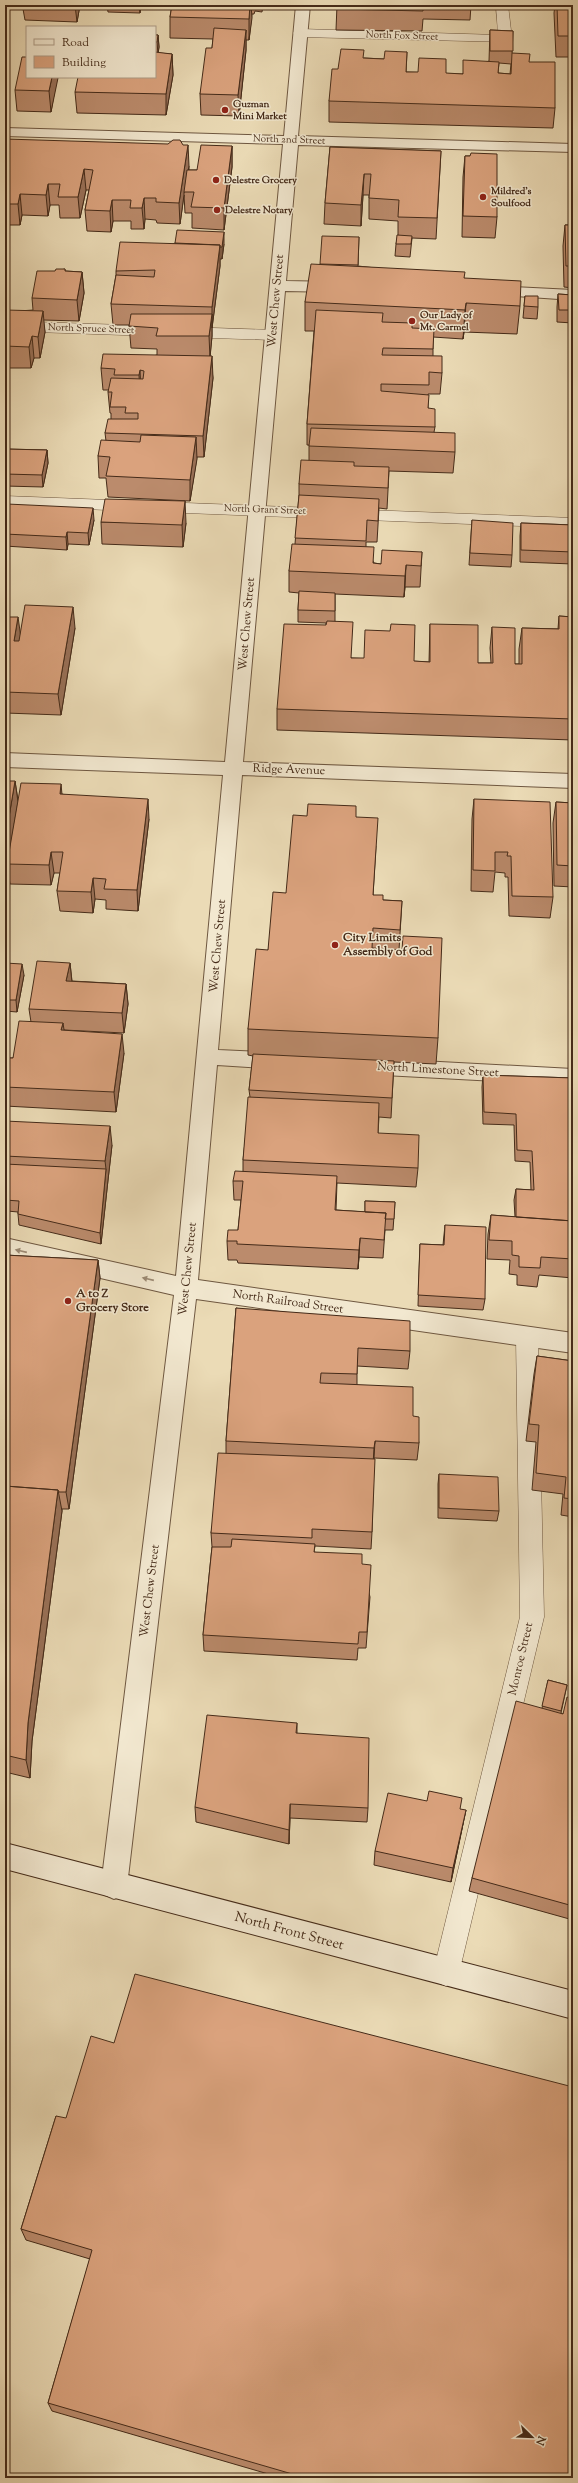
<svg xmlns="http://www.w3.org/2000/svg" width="578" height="2483" font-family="'Sorts Mill Goudy',serif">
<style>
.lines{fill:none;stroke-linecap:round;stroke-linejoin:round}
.lane-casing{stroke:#6e5740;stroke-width:1}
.street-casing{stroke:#6e5740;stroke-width:2}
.secondary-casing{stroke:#452b19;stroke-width:2}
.lane{fill:#f2e8d0;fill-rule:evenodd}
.street{fill:#f2e8d0;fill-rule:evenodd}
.secondary{fill:#f2e8d0;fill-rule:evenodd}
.wall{fill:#bb8b6c;stroke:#452b19;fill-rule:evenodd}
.shaded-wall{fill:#997158;stroke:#452b19}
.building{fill:#daa27d;stroke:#452b19}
.oneway{fill:#9c8a74}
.poi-dot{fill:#8f2418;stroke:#f2e8d0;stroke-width:1.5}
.labels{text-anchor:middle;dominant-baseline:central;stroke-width:3;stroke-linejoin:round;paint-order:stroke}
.far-street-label{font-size:10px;fill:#452b19;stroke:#f2e8d0}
.far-poi-label{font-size:10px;font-weight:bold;fill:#452b19;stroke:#f2e8d0;text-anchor:start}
.street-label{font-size:12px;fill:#452b19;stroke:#f2e8d0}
.poi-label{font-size:12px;font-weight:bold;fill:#452b19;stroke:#f2e8d0;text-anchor:start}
.near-street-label{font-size:14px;fill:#452b19;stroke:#f2e8d0}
</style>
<rect width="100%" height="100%" fill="#ebdbb6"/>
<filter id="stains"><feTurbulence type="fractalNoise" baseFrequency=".005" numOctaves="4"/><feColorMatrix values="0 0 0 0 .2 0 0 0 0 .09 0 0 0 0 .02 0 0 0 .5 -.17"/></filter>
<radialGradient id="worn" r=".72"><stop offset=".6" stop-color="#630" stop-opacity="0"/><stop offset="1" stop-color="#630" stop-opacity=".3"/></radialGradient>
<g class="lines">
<g class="lane-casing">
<path id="lane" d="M496,5H508L512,39L510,42L300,37L293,33L300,29L498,35Z
M5,321L273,330L281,335L273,340L5,331Z
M5,496L573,518V528L5,506Z
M527,1327L535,1330L538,1336L544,1617L459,1973L455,1982L446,1986L437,1982L433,1973L520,1617L516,1336L519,1330Z"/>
</g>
<g class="street-casing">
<path id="street" d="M296,5H310L298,136L573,144V152L298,145L286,281L336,282L344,287L336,292L285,291L243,762L573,774V788L242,775L218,1050L282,1053L289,1055L292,1061L289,1067L282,1069L217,1065L198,1280L573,1333V1353L196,1299L127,1886L123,1895L114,1899L105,1895L101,1886L174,1295L5,1256V1238L176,1276L223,775L5,767V753L225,762L283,144L5,136V128L284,136Z
M491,286L573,290V300L486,294L483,291Z
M365,1058L573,1069V1085L365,1074L358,1072L355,1066L358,1060Z"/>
</g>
<g class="secondary-casing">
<path id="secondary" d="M5,1843L573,1991V2019L5,1869Z"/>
</g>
<use href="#lane" class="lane"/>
<use href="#street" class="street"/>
<use href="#secondary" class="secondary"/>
</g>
<path class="wall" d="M5,5H80L77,22L25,20L23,9H5Z
M107,5H141L140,13L108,12Z
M172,5H263L262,12L255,11L254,14H252L249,40H246V50L239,116L201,115L200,94L212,48L213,39L170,38V17Z
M337,5H471L470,20L423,19L422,31L336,30Z
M555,5H573V57H556L554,13Z
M490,30L513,31L512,53L529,62L555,108L553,128L329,122V101L338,69L364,58L384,59L407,52L406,72L462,74L489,61ZM499,63L511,64L510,74L498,73Z
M155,35H158L159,47L158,53L172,54L173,75L166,115L77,113L75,92L155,77Z
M27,77H57L51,112L17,111L15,90Z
M5,139L189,166V170H197L232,146V167L224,230L192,228V213H185L184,195L180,224L157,223L156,220L145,219L144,229H131V221H113L111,232L87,231L85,210L89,190H86L80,218H60L59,205H50L48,216L22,215L20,225H5Z
M330,147L441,151L436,239L412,238L410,257L395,256L396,244L398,235V221L369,219V195H363L361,226L324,224L325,203Z
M465,156H470L497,217L495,238L462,237L463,177Z
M565,225H573V288L564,287L563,246Z
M359,237L358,266L464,278L520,306L517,334L464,332L463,339L433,337V356L442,373L440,394H428V408L435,427L434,432L455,452L453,473L389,471L387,509L379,508L377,542H366V547L374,563L381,564L422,552L420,587H405L404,597L335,594V621L351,658L429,662L430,624L478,663H491L490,648L492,627L515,664H519V649L522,628L558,629L559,616L573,617V740L277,730V709L326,625V623L298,622V610L299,593L289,592V571L295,544L299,495V484L309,460V445H307V424L314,331H305V302L320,264Z
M175,243L224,244L222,259H220V266L212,328V336L210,356L213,378L204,457H197L190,501L108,497L106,478H99L98,456L106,441L105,433L111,419V413H110L108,392L109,390H103L101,368L157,355V349L131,348L129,325H113L111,304L116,275V271Z
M65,269V271L82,272L84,293L79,321L43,320L45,332L40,358H34L31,368H5V312L33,310L32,298L55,271Z
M558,294L573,295V323L557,322V307Z
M525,296L538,307L537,319L523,318Z
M5,449L47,450L48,463L43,487L5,486Z
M5,514L94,520L89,545L68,544L67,550L5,546Z
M472,520L512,555L511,567L469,565Z
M101,522L186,523L183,547L102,544Z
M521,523L573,525V564L520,562V536Z
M5,617L20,635L75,628L61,715L5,713Z
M15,781L18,800L62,794L149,819L138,911L106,909V900L95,899L93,913L60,911L57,891L60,873H54L51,885L10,884L7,864Z
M474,799L553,897L550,918L509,916L508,877H505V873L495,872L493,892L471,891L472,819Z
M556,802L573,803V887L554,886L553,823Z
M356,817L376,846L373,895L383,900L402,901L399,950L438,1038L436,1064L394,1062L391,1118L379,1117L378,1133L418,1168L416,1187L337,1183L336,1210L365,1212V1201L395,1202L393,1230H385L383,1258L359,1257L358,1269L238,1263L237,1260H228L227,1241L238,1230L241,1200H234L233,1181L243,1172V1160L250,1097L249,1090L253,1056L248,1055V1029L268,950L286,893Z
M5,963L24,975L17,1012L5,1011Z
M70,963L72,981L126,984L128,1004L124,1033L64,1030L124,1053L116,1112L5,1106V1058H13L31,1022L29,1009Z
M483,1075L573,1078V1278L539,1275L537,1287L517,1285V1275L509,1274L510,1260L487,1259L488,1234L491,1215L515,1217L514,1200L516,1189L531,1190L530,1162L515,1161L514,1125L483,1124L482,1087Z
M5,1121L112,1145L108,1180L101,1244L19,1225L18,1214V1212L7,1211L5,1201L6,1193L5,1192Z
M445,1225L485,1299L483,1310L418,1306L420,1244L443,1245Z
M5,1255L98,1260L100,1278L69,1509H62V1511L32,1741L30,1778L5,1772Z
M236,1308L410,1351L408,1369L357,1366V1385L413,1416L419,1443L417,1460L374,1458L372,1532L371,1549L315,1546L314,1552L362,1564L370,1597L366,1648H358L357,1660L204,1651L203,1635L212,1547L211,1533L226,1454V1441Z
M537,1356L573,1361V1517L561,1515L563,1494L532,1490L536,1442L526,1441L534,1374Z
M439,1474L499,1511L497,1521L438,1518V1484Z
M548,1680L567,1685L561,1713L563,1714L573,1699V1920L469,1891L472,1878L542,1708Z
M297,1723V1733L368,1808L367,1822L290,1818L289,1844L196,1822L195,1807Z
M460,1809L463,1824L451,1882L374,1865L375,1851Z
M56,2116L573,2478H282L52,2411L48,2403L90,2259L26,2240L21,2229Z"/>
<path class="shaded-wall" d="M75,5H80L77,22Z
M139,5H141L140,13Z
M250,5H251L252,18L249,40V19Z
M246,30V50L239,116L238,95Z
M158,35L159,47L158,54L157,42Z
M172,54L173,75L166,115V94Z
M52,77H57L58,78L51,112L49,91Z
M188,145L189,166L185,192H184V195L180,224L179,203Z
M232,146V167L224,230V208Z
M84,169L86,190L80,218L78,197Z
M364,174L363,195L361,226V205Z
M48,184L50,205L48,216L46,195Z
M20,194L22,215L20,225L18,204Z
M144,198L145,219L144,229L142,208Z
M112,200L113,221L111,232L110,211Z
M224,232V244L222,259V247Z
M220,245V266L212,328V307Z
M82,272L84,293L79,321L77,300Z
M466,303L464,332L463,339L465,310Z
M43,311L45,332L40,358L38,337Z
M212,314V336L210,358L209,336Z
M32,336L34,358L31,368L29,347Z
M212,356L213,378L204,457L203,436Z
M140,370L141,392L140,397L139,375Z
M196,437L197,459L190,501V480Z
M47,450L48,463L43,487L42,475Z
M185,501L186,523L183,547L182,525Z
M93,508L94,520L89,545L88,533Z
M67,532L68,544L67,550L66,537Z
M406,565L405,587L404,597L405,576Z
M73,607L75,628L61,715L58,694Z
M18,617L21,638L16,662L14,641Z
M15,781L18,802L5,878V841Z
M61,784L63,805L60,794Z
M148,799L149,819L138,911L137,890Z
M51,852L54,873L51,885L49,865Z
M93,878L95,899L93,913L91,892Z
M70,963L72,983L66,981Z
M22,964L24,975L17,1012L16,1000Z
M126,984L128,1004L124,1033L122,1013Z
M63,1023L66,1043L61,1030Z
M122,1034L124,1053L116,1112L114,1092Z
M110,1126L112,1145L108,1180L101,1244L100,1233L106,1169L105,1161Z
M360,1238L359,1257L358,1269L359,1250Z
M98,1260L100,1278L69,1509L66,1492Z
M375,1441L374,1458L373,1465L374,1448Z
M58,1490L62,1511L32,1741L30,1778L26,1760L28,1723Z
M290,1804V1818L289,1844V1830Z
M466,1810L463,1824L451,1882L453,1868Z"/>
<path class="building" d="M172,5H250L249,19L170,17Z
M337,5H423V11L337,9Z
M423,5H471L470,8L423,7Z
M557,5H573V36H558Z
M214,28L246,30L238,95L200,94L206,48H212Z
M490,30L513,31V51H490Z
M155,35H158L157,42H155Z
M341,49L364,50L363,58L384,59L385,51L407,52L406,72H418L419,58L446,59V73L463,74V60L499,62L498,73L511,74L512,53L530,54L529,62H555V108L329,101L332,69H338Z
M155,52L172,54L166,94L75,92L78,77H155Z
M22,57H27V77H52L49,91L15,90Z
M5,139L168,144L173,140H180L183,145H188L179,203L156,202V198H144L142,208H130L131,200H112L110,211L85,210L93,170L84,169L78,197H58L60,184H48L46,195L20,194L18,204H5Z
M201,145L232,146L224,208L191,207L194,192H184L187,170H197Z
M330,147L441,151L437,218L398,217L399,200L369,198L371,174H364L361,205L325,203Z
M471,153L497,154V217L463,216L465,156H470Z
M565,225H573V266H566Z
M177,230L224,232L222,247H220V245L175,243Z
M397,235L412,236L411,244H396Z
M322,236L359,237L358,265L320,264Z
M120,242L220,245L212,307L111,304L116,275L154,277L155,270L116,271Z
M311,264L465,272L464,278L521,281L520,306L466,303L465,310L305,302Z
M56,269H65V271L82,272L77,300L32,298L37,271H55Z
M558,294L573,295V310H559Z
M525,296H538V307L524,306Z
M6,310L43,311L38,337L32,336L29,347L5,346Z
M316,310L383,313L382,322L412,323V328L434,329L433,349L383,348L382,355L442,356V373L429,372V385L381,384V391L429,395L428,408L435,409V427L307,424Z
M131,314H212L209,336H156L158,328L129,326Z
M103,354L212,356L203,436L105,433L108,419H138V413H125L126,407H110L112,392H108L111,378L143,379L144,371L140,370L139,375H114L115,369L101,368Z
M311,428L455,433V452L309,446Z
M141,435L196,437L190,480L106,476L110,457L98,456L101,440L140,442Z
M5,449L47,450L42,475L5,474Z
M301,460L354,462V466L389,467L388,488L299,484Z
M299,495L379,499L378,521L367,520L366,541L295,538Z
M105,499L185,501L182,525L101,522Z
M7,504L93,508L88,533L67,532L66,537L5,534V514Z
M472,520L513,523L512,555L470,553Z
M521,523L573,525V552L521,550Z
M292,544L374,547L373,563L381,564L382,550L422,552L421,566L406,565L405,576L289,571Z
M299,591L335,593V611L298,610Z
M25,605L73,607L58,694L5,692V617H18L14,641H19Z
M559,616L573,617V719L277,709L284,624L326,625L327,621L353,622L351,658H364L365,630L390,631L391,624L415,625L414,661L430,662V624L478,625V663H493L492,627L515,628V664H522V628L559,629Z
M5,781H15L5,841Z
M21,783L61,784L60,794L148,799L137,890L104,889L106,879L93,878L91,892L57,891L63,852H51L49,865L7,864Z
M474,799L550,802L553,897L512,896L511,856H507L508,852H495V871L473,870Z
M556,802L573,803V866L557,865Z
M308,804L356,806V817L378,818L373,895H383V900L402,901L400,930L373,928L372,948L402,950L403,936L442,938L438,1038L248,1029L256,949L268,950L273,892L286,893L293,815L307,816Z
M37,961L70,963L66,981L126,984L122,1013L29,1009Z
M5,963L22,964L16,1000H5Z
M19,1021L63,1023L61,1030L122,1034L114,1092L5,1087V1058H13Z
M253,1054L394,1061L392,1098L249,1090Z
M483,1075L573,1078V1221L516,1217V1189L534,1190L532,1151L517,1150L516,1114L484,1112Z
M248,1097L379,1103L378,1133L419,1135L418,1168L243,1160Z
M5,1121L110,1126L105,1161L5,1156Z
M5,1164L106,1169L100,1233L18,1214L19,1201L5,1200L9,1182L5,1181Z
M235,1171L337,1176L335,1210L386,1213L384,1240L360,1238L359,1250L237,1244V1241H227L228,1230H238L243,1181H233Z
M365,1201L395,1202L394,1219H385L386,1213L365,1212Z
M491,1215L573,1221V1259L541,1257L540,1268L519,1267V1256L512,1255V1241L489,1240Z
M445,1225L486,1227L485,1299L418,1295L420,1244L444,1245Z
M5,1255L98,1260L66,1492H59L58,1490L5,1486Z
M236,1308L410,1321V1351L358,1348L357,1374L321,1373L320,1383L413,1387V1416L419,1417V1443L375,1441L374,1448L226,1441Z
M537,1356L573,1361V1499L564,1498L566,1477L536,1473L539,1425L529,1424Z
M218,1453L375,1459L372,1532L312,1529V1538L211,1533Z
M439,1474L498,1477L499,1511L439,1508Z
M5,1486L58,1490L28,1723L26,1760L5,1755Z
M232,1539L315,1544L314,1552L362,1554V1564L371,1565L367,1632H359L358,1644L203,1635L212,1547H231Z
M548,1680L567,1685L561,1711L542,1706Z
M567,1697L573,1699V1906L472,1878L516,1701L563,1714Z
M207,1715L297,1723L296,1733L369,1738L368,1808L290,1804L289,1830L195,1807Z
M429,1791L462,1798L460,1809L466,1810L453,1868L375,1851L388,1793L427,1801Z
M135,1974L573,2087V2478H306L48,2403L92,2250L21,2229L56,2116L66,2118L91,2036L114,2043Z"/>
<defs><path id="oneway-solid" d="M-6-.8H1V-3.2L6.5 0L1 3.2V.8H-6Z"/></defs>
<g class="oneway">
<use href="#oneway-solid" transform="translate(21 1251) rotate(-167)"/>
<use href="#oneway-solid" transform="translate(148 1279) rotate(-167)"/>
</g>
<g class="poi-dot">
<circle cx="225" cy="110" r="4"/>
<circle cx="216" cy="180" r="4"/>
<circle cx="483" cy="197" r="4"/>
<circle cx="217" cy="210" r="4"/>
<circle cx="412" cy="321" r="4"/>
<circle cx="335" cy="945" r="4"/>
<circle cx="68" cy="1301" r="4"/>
</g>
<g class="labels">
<g class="far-street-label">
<text transform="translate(402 36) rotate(2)">North Fox Street</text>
<text transform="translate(289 140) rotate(2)">North 2nd Street</text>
<text transform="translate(91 329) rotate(2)">North Spruce Street</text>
<text transform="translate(265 510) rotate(2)">North Grant Street</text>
</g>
<g class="far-poi-label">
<text x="233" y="104">Guzman<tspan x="233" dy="12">Mini Market</tspan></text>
<text x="224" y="180">Delestre Grocery</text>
<text x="491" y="191">Mildred's<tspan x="491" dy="12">Soulfood</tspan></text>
<text x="225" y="210">Delestre Notary</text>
<text x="420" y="315">Our Lady of<tspan x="420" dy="12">Mt. Carmel</tspan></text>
</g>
<g class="street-label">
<text transform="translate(276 301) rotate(-85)">West Chew Street</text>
<text transform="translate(247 624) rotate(-85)">West Chew Street</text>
<text transform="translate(289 770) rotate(2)">Ridge Avenue</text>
<text transform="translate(218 946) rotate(-85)">West Chew Street</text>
<text transform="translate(438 1070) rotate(3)">North Limestone Street</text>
<text transform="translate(188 1269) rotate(-84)">West Chew Street</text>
<text transform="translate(288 1302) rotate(8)">North Railroad Street</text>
<text transform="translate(150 1591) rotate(-83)">West Chew Street</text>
<text transform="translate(521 1659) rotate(-77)">Monroe Street</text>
</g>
<g class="poi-label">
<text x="343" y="938">City Limits<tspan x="343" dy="14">Assembly of God</tspan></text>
<text x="76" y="1294">A to Z<tspan x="76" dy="14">Grocery Store</tspan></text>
</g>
<g class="near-street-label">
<text transform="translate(289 1932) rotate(15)">North Front Street</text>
</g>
</g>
<rect width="578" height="2483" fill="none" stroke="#ebdbb6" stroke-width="20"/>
<rect x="6" y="6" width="566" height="2471" fill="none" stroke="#452b19" stroke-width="2"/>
<rect x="10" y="10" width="558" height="2463" fill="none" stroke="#452b19"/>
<rect x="26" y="26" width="130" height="52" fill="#f2e8d0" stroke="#ad9c87"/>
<rect x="34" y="39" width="20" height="6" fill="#f2e8d0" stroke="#ad9c87"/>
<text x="62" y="46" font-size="12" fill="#452b19">Road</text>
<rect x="34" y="56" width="20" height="12" fill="#daa27d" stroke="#ad9c87"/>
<text x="62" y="66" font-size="12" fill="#452b19">Building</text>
<g transform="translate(532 2437) rotate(113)" stroke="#f2e8d0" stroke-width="3" paint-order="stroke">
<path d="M0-3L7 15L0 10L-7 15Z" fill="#452b19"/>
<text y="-6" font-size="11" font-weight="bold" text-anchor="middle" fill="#452b19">N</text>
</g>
<rect width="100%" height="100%" filter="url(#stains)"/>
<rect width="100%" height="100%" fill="url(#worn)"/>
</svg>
